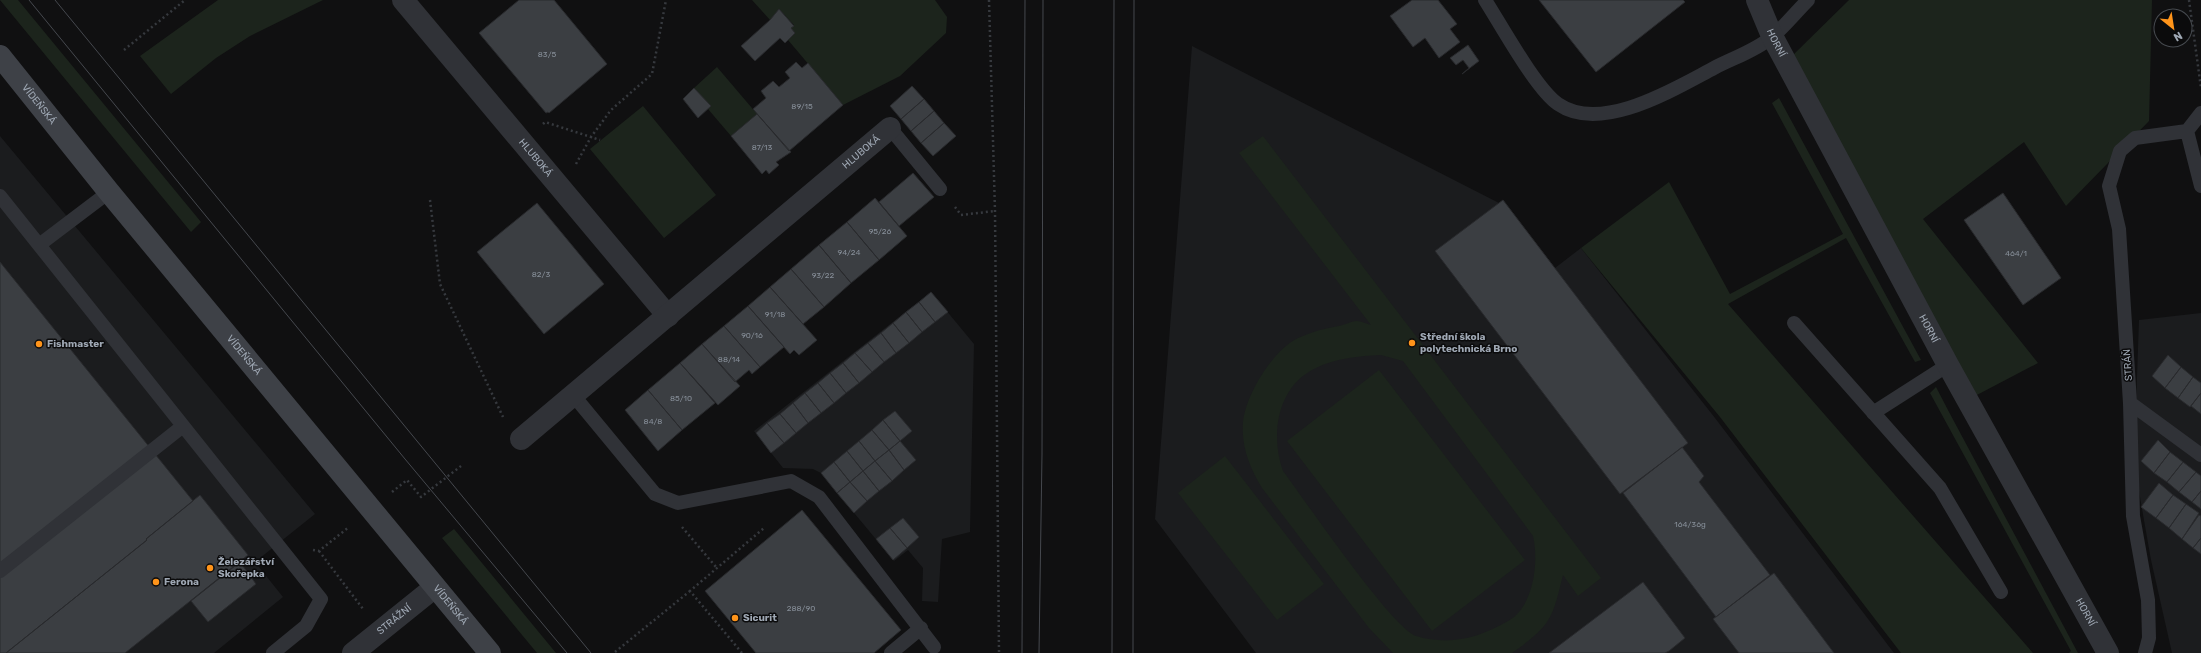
<svg xmlns="http://www.w3.org/2000/svg" width="2201" height="653" font-family="Rubik,sans-serif">
<style>
.built{fill:#1b1c1e}
.green{fill:#1c241c;fill-rule:evenodd}
.building{fill:#3b3e42;stroke:#292a2d}
.lines{fill:none;stroke-linecap:round;stroke-linejoin:round}
.path{stroke:#36393e;stroke-width:2.5;stroke-dasharray:2 3;stroke-linecap:butt}
.lane{stroke:#303237;stroke-width:14}
.street{stroke:#303237;stroke-width:22}
.secondary{stroke:#3e4147;stroke-width:22}
.tram{stroke:#45484e;stroke-width:1}
.poi-dot{fill:#ff941a;stroke:#0b0b0c;stroke-width:1.5}
.labels{text-anchor:middle;dominant-baseline:central;stroke-width:3;stroke-linejoin:round;paint-order:stroke}
.number-label{font-size:8px;fill:#868e98}
.street-label{font-size:10px;fill:#9fa8b4;stroke:#0b0b0c}
.poi-label{font-size:10px;font-weight:bold;fill:#9fa8b4;stroke:#0b0b0c;text-anchor:start}
</style>
<rect width="100%" height="100%" fill="#101011"/>
<path class="built" d="M1192,46L1499,203L1503,200L1555,268L1581,248L1715,418L1894,653H1256L1155,519Z
M0,136L315,514L255,562L283,597L214,653H0Z
M931,292L974,344L970,532L942,539L938,602L922,601L923,568L908,550L894,561L821,473L813,469L783,468L754,431Z
M2201,313V653H2172L2151,560L2134,463L2139,320Z"/>
<path class="green" d="M0,0H18L201,222L191,232Z
M218,0H323L250,36L216,58L171,94L140,56Z
M752,0H935L947,17L946,33L900,76L843,105L788,40L795,33L791,28L794,25L779,9L770,20Z
M1849,0H2152L2149,121L2066,206L2024,142L1923,219L2038,363L1975,396L1791,57Z
M717,67L757,114L731,136L708,109L710,106L694,88Z
M1779,98L1921,360L1915,362L1846,238L1728,304L2033,653H1901L1720,417L1581,248L1669,182L1730,294L1843,234L1772,103Z
M643,106L716,195L664,238L590,149Z
M1263,136L1601,578L1578,596L1563,575C1552,620 1551,625 1512,653H1393L1369,628L1262,488C1250,468 1241,447 1243,422C1246,394 1273,350 1298,338C1311,332 1325,328 1339,326C1345,325 1351,321 1357,321C1361,321 1367,324 1371,325L1239,153ZM1381,355L1403,361L1533,536C1539,561 1534,607 1508,621C1479,638 1449,646 1416,636C1392,628 1304,499 1283,471C1270,435 1277,386 1316,368C1336,358 1359,356 1381,355Z
M1379,370L1525,560L1432,631L1287,441Z
M1936,387L1949,412L2078,653H2069L2071,651L1930,393Z
M1225,456L1324,584L1277,620L1178,493Z
M454,529L556,653H537L442,538Z"/>
<path class="building" d="M519,0H554L607,64L549,113L548,112L546,113L479,33Z
M1412,0H1438L1457,24L1450,29L1460,42L1439,58L1425,38L1413,47L1390,16Z
M1539,0H1683L1685,2L1596,72Z
M779,9L794,26L791,28L795,33L785,43L780,38L755,61L741,46L770,20Z
M1468,45L1479,61L1462,74L1469,68L1463,60L1456,65L1450,58Z
M796,62L802,68L808,63L843,105L789,151L753,109L766,98L761,91L773,81L779,87L790,78L785,72Z
M912,86L924,99L901,119L890,106Z
M694,88L711,106L698,118L683,99Z
M924,99L934,111L911,131L901,119Z
M934,111L944,123L921,143L911,131Z
M757,114L791,152L776,162L779,165L769,174L766,170L762,174L731,136Z
M944,123L956,136L933,156L921,143Z
M913,173L934,197L899,226L879,202Z
M2003,193L2061,278L2023,305L1964,220Z
M875,198L907,236L879,260L847,222Z
M1503,200L1688,443L1620,494L1435,251Z
M537,203L604,284L544,334L477,252Z
M847,222L879,260L851,283L819,245Z
M819,245L851,283L824,307L791,269Z
M0,262L193,501L146,539L147,540L6,653H0Z
M791,269L824,307L803,324L770,287Z
M770,287L817,340L799,355L794,350L790,354L748,306Z
M931,292L948,312L935,322L919,302Z
M919,302L935,322L922,332L906,312Z
M748,306L784,347L760,367L724,326Z
M906,312L922,332L909,343L893,323Z
M893,323L909,343L896,353L881,333Z
M724,326L760,367L752,374L749,370L735,382L702,344Z
M881,333L896,353L884,362L868,343Z
M868,343L884,362L872,372L855,353Z
M702,344L740,386L718,405L680,363Z
M855,353L872,372L859,383L843,363Z
M2168,355L2181,367L2165,388L2152,376Z
M680,363L715,403L682,430L648,390Z
M843,363L859,383L846,393L830,373Z
M2181,367L2193,377L2178,398L2165,388Z
M830,373L846,393L834,403L818,383Z
M2193,377L2201,383V393L2190,407L2178,398Z
M818,383L834,403L821,413L805,393Z
M648,390L682,430L658,451L625,410Z
M805,393L821,413L808,423L793,403Z
M2201,393V414L2191,406Z
M793,403L808,423L796,433L780,414Z
M895,411L912,431L900,441L883,420Z
M780,414L796,433L784,443L767,423Z
M883,420L900,441L889,450L872,430Z
M767,423L784,443L771,453L756,433Z
M872,430L889,450L875,461L859,441Z
M2158,440L2170,452L2154,473L2141,461Z
M859,441L875,461L863,471L847,451Z
M900,441L916,460L904,470L889,450Z
M1682,447L1704,476L1699,482L1770,575L1716,617L1623,493Z
M889,450L904,470L892,481L875,461Z
M847,451L863,471L850,482L834,462Z
M2170,452L2183,462L2167,482L2154,473Z
M875,461L892,481L879,491L863,471Z
M834,462L850,482L837,493L821,473Z
M2183,462L2196,472L2179,492L2167,482Z
M863,471L879,491L867,501L850,482Z
M2196,472L2201,476V491L2192,502L2179,492Z
M850,482L867,501L854,513L837,493Z
M2159,483L2173,495L2156,518L2141,507Z
M2201,491V509L2192,502Z
M200,495L248,555L125,653H6L147,540L146,539Z
M2173,495L2186,504L2169,528L2156,518Z
M2186,504L2199,513L2182,539L2169,528Z
M802,510L901,630L874,653H756L705,591Z
M2199,515L2201,516V538L2193,548L2182,539Z
M903,518L919,537L907,548L890,528Z
M890,528L907,548L893,560L876,539Z
M2201,538V554L2193,548Z
M240,562L256,584L208,622L191,601Z
M1774,573L1834,653H1739L1713,619Z
M1643,582L1685,638L1669,651L1665,653H1549Z"/>
<g class="lines">
<path class="path" d="M989,0L995,211L999,653
M2189,0L2201,88
M124,50L185,0
M543,124L545,122L600,140
M576,164L591,137L611,110L652,74L666,0
M430,200L440,284L503,417
M955,207L961,215L995,211
M392,492L407,480L421,497L461,466
M682,527L716,567
M313,550L319,551L349,527
M319,551L363,609
M615,652L690,591
M742,653L690,591L764,528"/>
<path class="lane" d="M1485,0C1501,25 1536,89 1558,104C1601,134 1674,89 1714,68C1733,58 1755,51 1772,37C1785,26 1796,12 1808,0
M890,128L940,189
M2187,131L2201,113
M0,196L321,599L306,626L273,653
M39,245L109,192
M1794,323L1940,488L2001,592
M574,396L655,494L678,503L791,481L819,497L934,647
M2130,403L2201,455
M1873,413L1948,365
M0,571L183,426
M891,653L921,628
M2145,653L2149,638L2148,600L2133,516L2130,403L2119,229L2109,186L2120,151L2135,138L2187,131L2201,186"/>
<g class="street">
<path id="s1" d="M403,0L668,316"/>
<path id="s2" d="M1757,0L1772,36L1948,365L2108,653"/>
<path id="s3" d="M521,439L890,128"/>
<path id="s4" d="M353,653L435,587"/>
</g>
<path class="secondary" id="s5" d="M0,56L109,192L490,653"/>
<path class="tram" d="M29,0L405,459L567,653
M55,0L591,653
M1022,653L1025,0
M1039,653L1042,454L1043,0
M1112,653L1114,0
M1133,653L1134,0"/>
</g>
<g class="poi-dot">
<circle cx="1412" cy="343" r="4"/>
<circle cx="39" cy="344" r="4"/>
<circle cx="210" cy="568" r="4"/>
<circle cx="156" cy="582" r="4"/>
<circle cx="735" cy="618" r="4"/>
</g>
<g class="labels">
<g class="number-label">
<text x="547" y="54">83/5</text>
<text x="802" y="106">89/15</text>
<text x="762" y="147">87/13</text>
<text x="880" y="231">95/26</text>
<text x="849" y="252">94/24</text>
<text x="2016" y="253">464/1</text>
<text x="541" y="274">82/3</text>
<text x="823" y="275">93/22</text>
<text x="775" y="314">91/18</text>
<text x="752" y="335">90/16</text>
<text x="729" y="359">88/14</text>
<text x="681" y="398">85/10</text>
<text x="653" y="421">84/8</text>
<text x="1690" y="524">164/36g</text>
<text x="801" y="608">288/90</text>
</g>
<g class="street-label">
<text stroke="none"><textPath href="#s2" startOffset="47">HORNÍ</textPath></text>
<text stroke="none"><textPath href="#s5" startOffset="62">VÍDEŇSKÁ</textPath></text>
<text stroke="none"><textPath href="#s3" startOffset="445">HLUBOKÁ</textPath></text>
<text stroke="none"><textPath href="#s1" startOffset="206">HLUBOKÁ</textPath></text>
<text stroke="none"><textPath href="#s2" startOffset="371">HORNÍ</textPath></text>
<text stroke="none"><textPath href="#s5" startOffset="386">VÍDEŇSKÁ</textPath></text>
<text transform="translate(2128 365) rotate(-94)">STRÁŇ</text>
<text stroke="none"><textPath href="#s5" startOffset="710">VÍDEŇSKÁ</textPath></text>
<text stroke="none"><textPath href="#s2" startOffset="695">HORNÍ</textPath></text>
<text stroke="none"><textPath href="#s4" startOffset="53">STRÁŽNÍ</textPath></text>
</g>
<g class="poi-label">
<text x="1420" y="337">Střední škola<tspan x="1420" dy="12">polytechnická Brno</tspan></text>
<text x="47" y="344">Fishmaster</text>
<text x="218" y="562">Železářství<tspan x="218" dy="12">Skořepka</tspan></text>
<text x="164" y="582">Ferona</text>
<text x="743" y="618">Sicurit</text>
</g>
</g>
<g transform="translate(2173 28) rotate(150)"><circle r="19" fill="#0b0b0c" stroke="#464a4f"/>
<path d="M0-3L7 15L0 10L-7 15Z" fill="#ff941a"/>
<text y="-6" font-size="11" font-weight="bold" text-anchor="middle" fill="#9fa8b4">N</text>
</g>
</svg>
